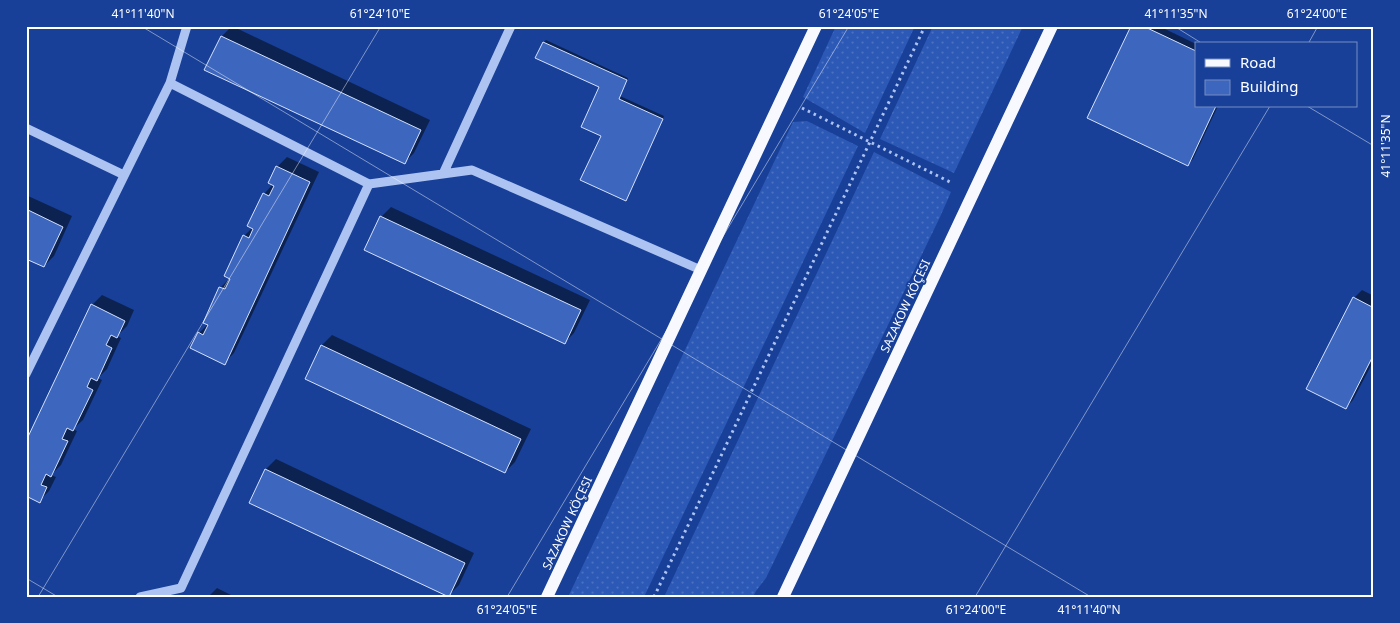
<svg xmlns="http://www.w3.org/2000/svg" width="1400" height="623" font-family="'Noto Sans',sans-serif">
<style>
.grass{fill:url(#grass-dots)}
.shadow{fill:#0007}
.building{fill:#3d66be;stroke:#d4e1fc}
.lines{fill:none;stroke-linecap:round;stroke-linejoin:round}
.path{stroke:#adc3f1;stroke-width:3;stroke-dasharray:2.5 4;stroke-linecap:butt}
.minor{stroke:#adc3f1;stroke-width:9}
.major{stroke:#f7f9ff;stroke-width:12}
.ticks{fill:none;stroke:#fff;stroke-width:1;stroke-opacity:0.45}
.labels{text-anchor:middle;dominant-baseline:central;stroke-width:4;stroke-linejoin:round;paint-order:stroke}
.street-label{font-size:12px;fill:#fff;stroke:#184099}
.neatline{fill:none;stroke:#fff;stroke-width:2}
.ticks-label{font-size:12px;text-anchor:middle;fill:#fff}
</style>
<defs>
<pattern id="grass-dots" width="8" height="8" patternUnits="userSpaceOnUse" patternTransform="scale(1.25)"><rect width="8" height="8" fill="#2c58b6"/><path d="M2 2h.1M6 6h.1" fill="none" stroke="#4c71c1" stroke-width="1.8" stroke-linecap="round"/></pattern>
</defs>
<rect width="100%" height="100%" fill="#184099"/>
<path class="grass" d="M836,26H915L865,133L803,97Z
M933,26H1023L954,173L880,139Z
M807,121L858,146L644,597H568L793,122Z
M874,152L951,192L940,217L766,578L756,591L753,597H664Z"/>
<path class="shadow" d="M232,26L430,120L414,153L404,163L222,36Z
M1132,26H1159L1196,44V106H1218L1193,159L1188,164Z
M546,40L628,78L620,96L664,116L628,197L626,199L602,135L601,86L544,42Z
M287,157L319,172L234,353L224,363L199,333L208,324L220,288L230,278L244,236L253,227L264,194L273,184L277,167Z
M26,195L72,216L54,256L44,266L26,257Z
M391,207L590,300L574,333L564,343L381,217Z
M1362,290L1374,296V360L1353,400L1346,408L1354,298Z
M102,295L134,310L127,326L117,336L121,338L107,369L98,378L102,380L83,420L73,429L77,431L61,465L51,475L56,477L49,491L39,501L26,495L92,305Z
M332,335L531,429L515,462L505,472L307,378L322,345Z
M276,459L474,553L459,585L449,595L266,469Z
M217,588L235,597H208Z"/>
<path class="building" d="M1131,26H1143L1196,51V106H1216L1188,166L1087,118Z
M221,36L421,130L405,164L204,70Z
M543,42L627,80L619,99L663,119L626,201L580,180L601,136L581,127L599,87L535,58Z
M276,166L310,182L225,365L190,348L198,332L203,335L208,325L203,323L219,287L225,289L230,279L224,276L243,235L249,238L253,229L247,226L263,193L269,196L274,186L268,183Z
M26,209L63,227L44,267L26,259Z
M380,216L581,310L565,344L364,250Z
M1353,297L1374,308V354L1346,409L1306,389Z
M91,304L125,321L117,338L111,335L106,345L112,348L97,381L91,378L87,387L93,390L73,431L67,428L62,439L68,441L51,477L46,474L41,485L47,487L40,503L26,496V441Z
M321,345L521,439L505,473L305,379Z
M265,469L465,563L449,597L249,503Z"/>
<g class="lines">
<path class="path" d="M802,108L952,183
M654,597L925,26"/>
<path class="minor" d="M170,83L369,184L472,170L701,270
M26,128L124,175
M443,174L511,26
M26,374L170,83L187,26
M140,597L181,588L369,184"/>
<path class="major" d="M547,597L816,26
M783,597L1052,26"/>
</g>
<path class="ticks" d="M141,26L1091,597M1174,26L1203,44M1308,44L1318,26M1307,106L1374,146M26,578L58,597M38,597L381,26M507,597L849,26M975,597L1270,106"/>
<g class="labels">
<g class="street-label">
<text transform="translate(905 306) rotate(-65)">SAZAKOW KÖÇESI</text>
<text transform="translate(567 523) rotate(-65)">SAZAKOW KÖÇESI</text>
</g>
</g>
<rect width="1400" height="623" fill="none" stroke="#184099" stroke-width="55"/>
<rect x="1195" y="42" width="162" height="65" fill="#184099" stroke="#748cc2"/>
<rect x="1205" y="59" width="25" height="8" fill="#f7f9ff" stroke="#748cc2"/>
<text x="1240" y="68" font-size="15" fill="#ffffff">Road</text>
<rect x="1205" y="80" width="25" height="15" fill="#3d66be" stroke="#748cc2"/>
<text x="1240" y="92" font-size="15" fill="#ffffff">Building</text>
<rect x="28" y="28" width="1344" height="568" class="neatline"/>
<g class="ticks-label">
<text x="143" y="18">41°11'40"N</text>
<text x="380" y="18">61°24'10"E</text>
<text x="849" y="18">61°24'05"E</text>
<text x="1176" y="18">41°11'35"N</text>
<text x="1317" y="18">61°24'00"E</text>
<text transform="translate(1386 146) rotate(-90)" y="4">41°11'35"N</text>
<text x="507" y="614">61°24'05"E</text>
<text x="976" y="614">61°24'00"E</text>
<text x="1089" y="614">41°11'40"N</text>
</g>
</svg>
